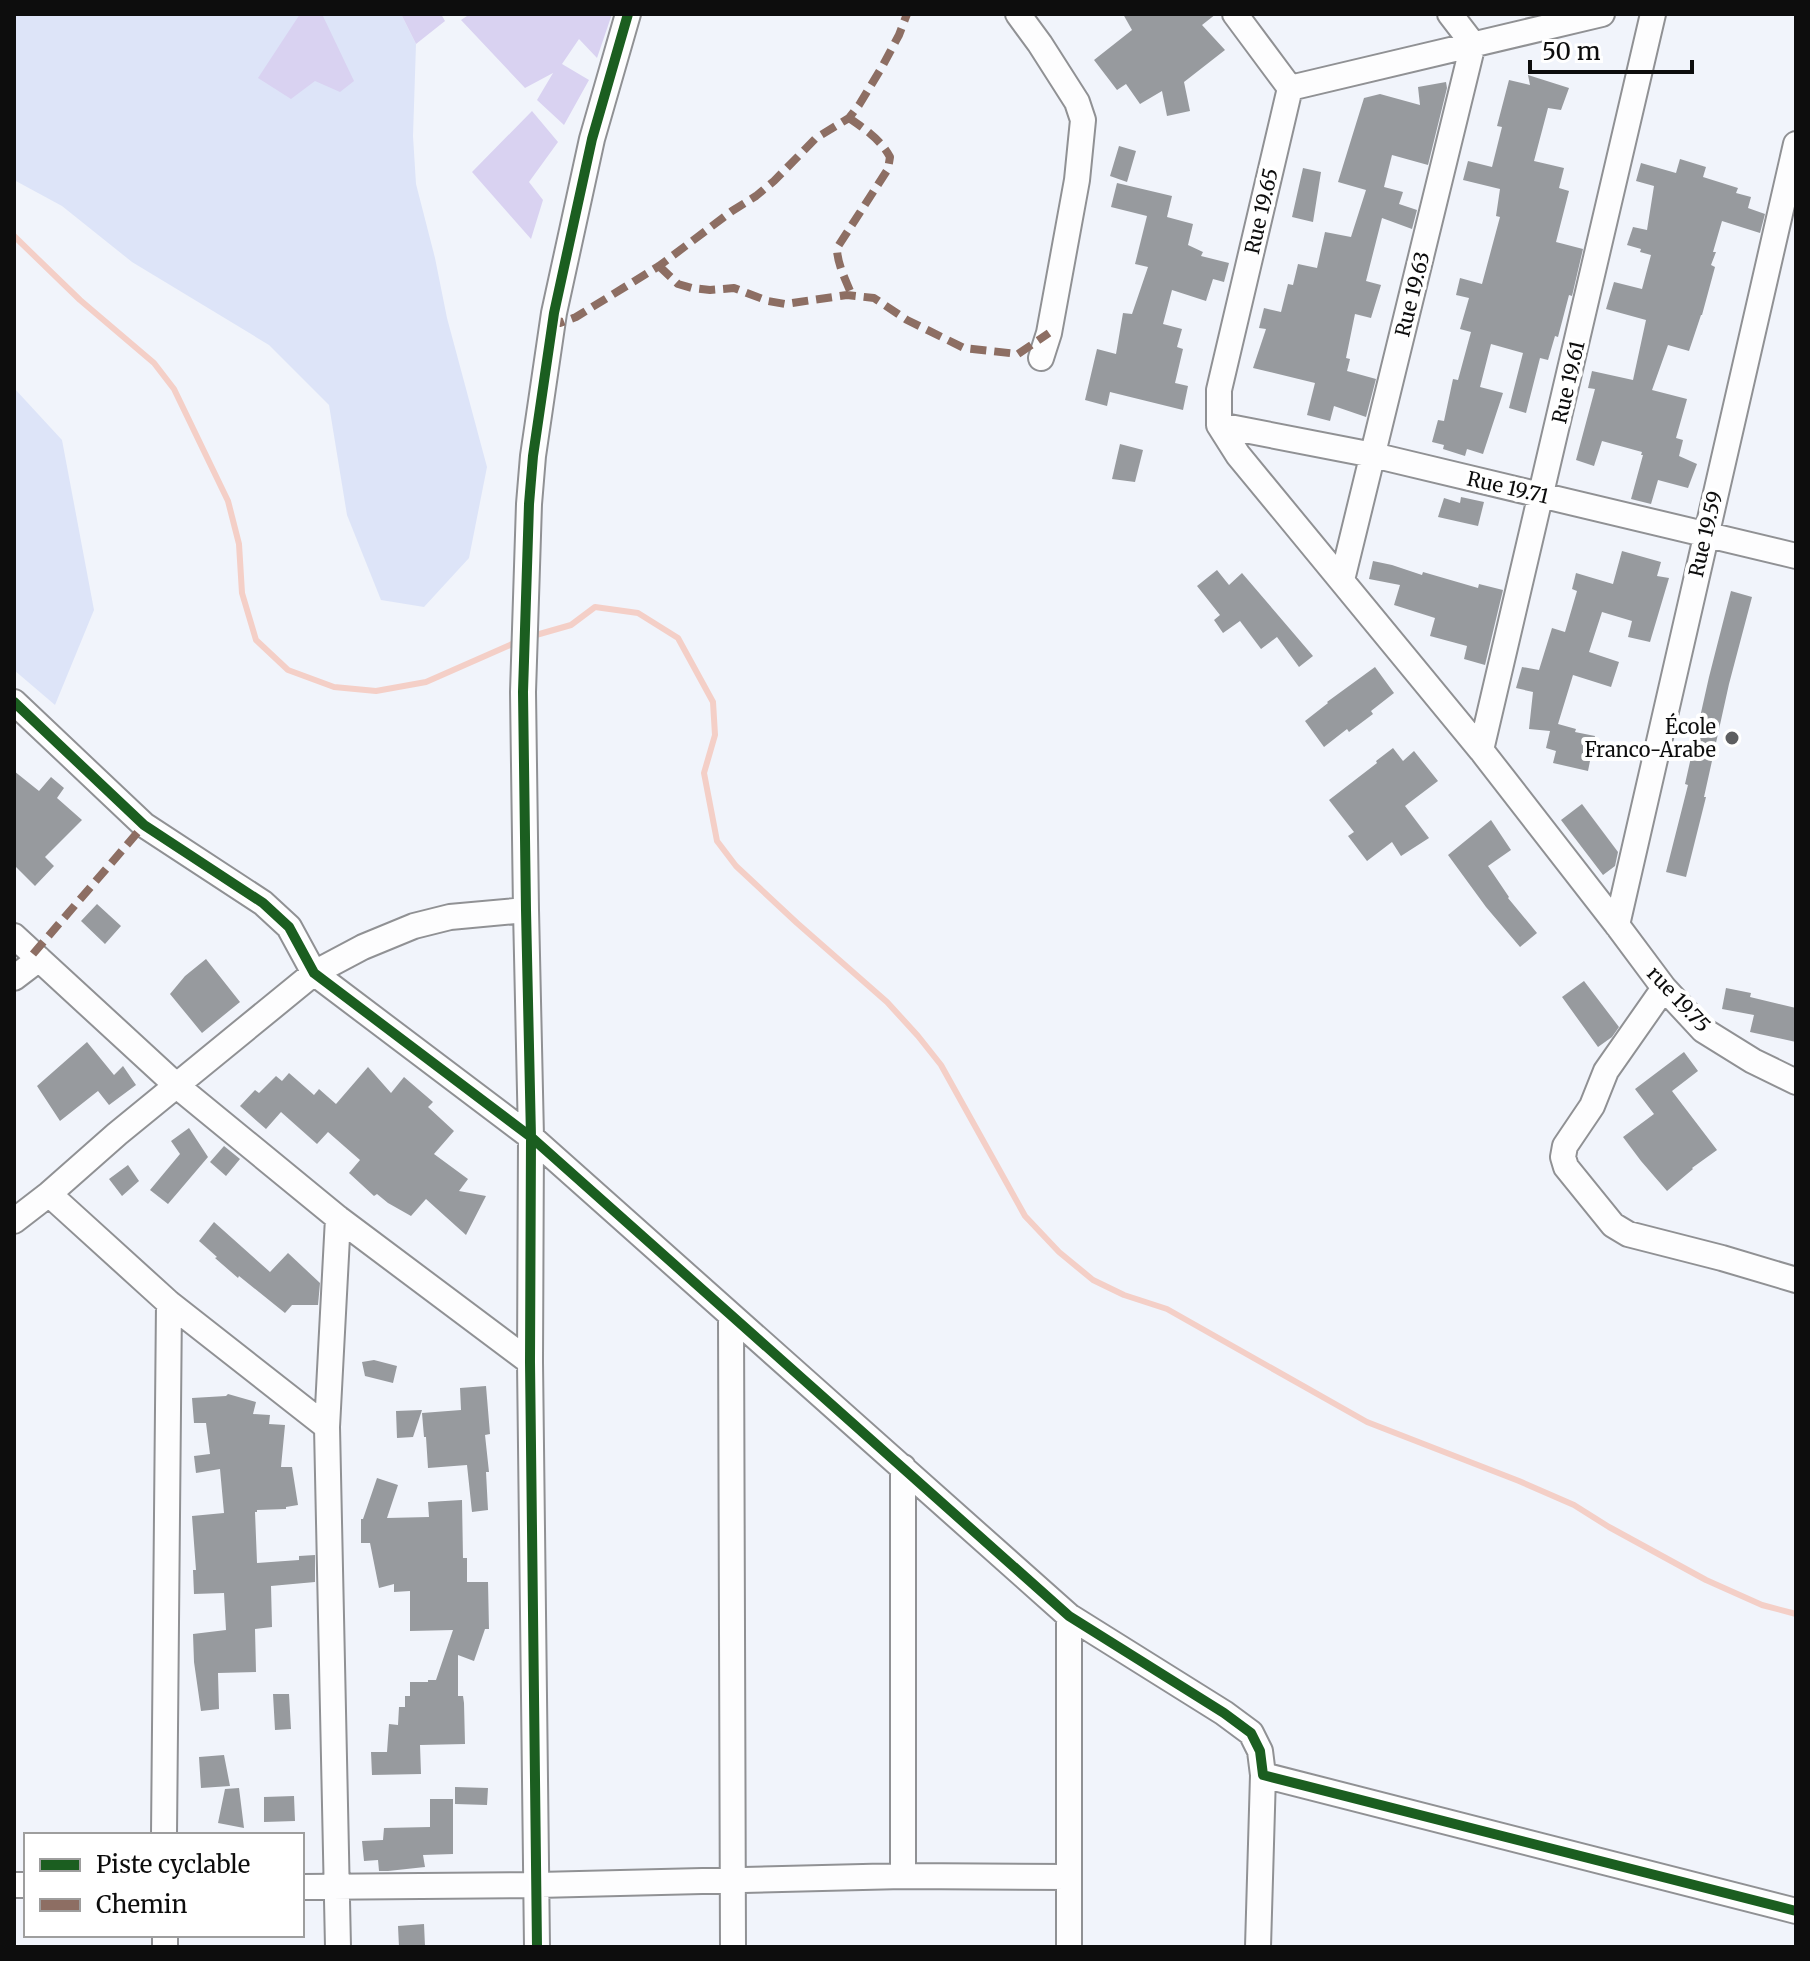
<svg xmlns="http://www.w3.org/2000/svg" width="1810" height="1961" font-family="Merriweather,serif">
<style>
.farmland{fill:#dde4f8}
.green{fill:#d9d2f1}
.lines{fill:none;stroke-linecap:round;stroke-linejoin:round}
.stream{stroke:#f4cfc7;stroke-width:6}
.building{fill:#979a9e}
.minor-casing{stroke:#909194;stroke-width:28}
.minor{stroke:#fdfdfe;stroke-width:24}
.quiet{stroke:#8d6e63;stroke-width:8;stroke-dasharray:16 8;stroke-linecap:butt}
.cycleway-casing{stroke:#fff;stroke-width:15}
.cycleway{stroke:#1b5e20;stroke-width:10}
.poi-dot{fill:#5d5e60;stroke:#fff;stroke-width:3}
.labels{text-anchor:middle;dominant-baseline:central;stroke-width:8;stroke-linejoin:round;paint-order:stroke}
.street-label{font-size:20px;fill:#0d0d0d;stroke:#fff}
.poi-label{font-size:20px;fill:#0d0d0d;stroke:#fff;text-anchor:end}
</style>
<rect width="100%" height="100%" fill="#f1f4fb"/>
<path class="farmland" d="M14,14H401L416,44L413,136L416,184L435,258L447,318L487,467L469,558L424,607L381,600L347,515L329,405L269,345L132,262L62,206L14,180Z
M14,388L62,440L94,610L55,705L14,670Z"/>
<path class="green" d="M300,14H322L354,81L340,92L315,81L291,99L258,78Z
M401,14H441L445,21L416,44Z
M470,14H612L597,58L579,39L562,64L589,80L564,125L537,100L553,73L525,88L461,20Z
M532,111L558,142L529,182L543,200L531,239L472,172Z"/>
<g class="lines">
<path class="stream" d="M14,236L80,300L154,363L174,389L228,501L239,544L242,593L256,640L288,670L334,687L376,691L426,682L519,641
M529,637L571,625L595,607L638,613L678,638L713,702L715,735L704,773L717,841L736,866L797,923L887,1002L918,1036L941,1065L1025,1216L1059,1252L1093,1280L1124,1295L1167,1309L1367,1422L1519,1481L1574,1505L1609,1527L1706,1580L1762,1605L1796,1614"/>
</g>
<path class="building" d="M1123,14H1216L1202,25L1225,50L1184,82L1190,111L1167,116L1162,91L1140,104L1126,84L1117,90L1094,60L1132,30Z
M1528,75L1569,88L1561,110L1548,108L1534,161L1564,168L1559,188L1569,191L1556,242L1583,249L1572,296L1569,295L1558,337L1555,336L1548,360L1540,358L1526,413L1509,408L1523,353L1491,344L1480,387L1503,393L1483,454L1467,449L1465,456L1443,449L1444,445L1432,442L1438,420L1444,421L1453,379L1458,380L1471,332L1460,329L1469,298L1456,295L1460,278L1482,284L1500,217L1496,216L1500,189L1463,180L1468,161L1492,167L1502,127L1497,126L1509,80L1530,85Z
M1446,82L1447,88L1428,165L1392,155L1384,187L1403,192L1399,204L1417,210L1412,229L1382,218L1366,281L1381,285L1371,318L1355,314L1346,358L1350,359L1347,371L1376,379L1366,417L1334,406L1330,421L1307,415L1315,383L1253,368L1266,329L1259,328L1264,308L1281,312L1288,284L1293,285L1298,264L1317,268L1325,232L1351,237L1366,190L1338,182L1364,98L1380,94L1420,105L1418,87Z
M1119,146L1136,151L1127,182L1110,176Z
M1680,159L1706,167L1703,177L1738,188L1736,193L1751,197L1748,208L1765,214L1760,233L1722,221L1713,252H1716L1711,265L1715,267L1702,315H1701L1689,351L1668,345L1652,390L1687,399L1676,438L1683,440L1679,456L1697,464L1688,488L1658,480L1651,504L1631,499L1643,455H1641L1642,452L1602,441L1594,466L1576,460L1595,389L1588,388L1592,371L1633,380L1646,320L1606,309L1614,282L1642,289L1651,255L1640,252L1641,249L1627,245L1633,227L1647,230L1654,186L1636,181L1641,163L1676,173Z
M1303,168L1321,172L1313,222L1292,217Z
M1117,183L1172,196L1167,217L1193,224L1188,245L1203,252L1201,256L1229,263L1224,282L1213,279L1206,301L1172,290L1163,324L1182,329L1177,347L1183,349L1175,383L1188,386L1183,410L1110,392L1107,406L1085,400L1097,349L1116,354L1123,313L1132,314L1148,267L1135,264L1147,216L1111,207Z
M1120,444L1143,450L1135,482L1112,479Z
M1461,497L1484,502L1478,526L1438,517L1444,498L1460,503Z
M1622,551L1661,562L1657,576L1669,578L1650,642L1628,637L1632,621L1602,612L1589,652L1619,662L1611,687L1573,675L1558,724L1576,729L1575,732L1595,736L1588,771L1553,763L1556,751L1546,748L1550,731L1529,729L1533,692L1516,688L1522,667L1539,670L1552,628L1565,632L1577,591L1572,589L1576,573L1613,584Z
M1373,561L1392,565L1422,575L1423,572L1478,588L1479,584L1503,590L1485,665L1464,659L1467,646L1430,636L1435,618L1394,605L1400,585L1369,579Z
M1217,570L1229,585L1242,573L1313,656L1299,667L1277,637L1261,649L1240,621L1223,633L1214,620L1220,615L1197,586Z
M1731,591L1752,597L1729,684L1704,797H1706L1686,877L1666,872L1688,785L1685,784L1709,677Z
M1375,667L1394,693L1371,711L1373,714L1349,732L1347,729L1324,747L1305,721L1328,703L1327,702Z
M1393,748L1403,761L1414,751L1438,781L1405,806L1429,838L1401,856L1392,842L1367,861L1348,836L1354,832L1329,800L1377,763L1376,761Z
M14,771L39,791L51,777L64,788L57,798L82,820L45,857L54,866L35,886L14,865Z
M1582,804L1618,852L1615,866L1603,875L1561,820Z
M1491,820L1511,850L1488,866L1509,897L1508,898L1537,933L1520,947L1486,907L1448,855Z
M97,904L121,926L105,944L81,921Z
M206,959L240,1002L202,1033L170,994L185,976Z
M1584,981L1619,1027L1612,1037L1598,1047L1562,997Z
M1726,988L1751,993L1750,997L1796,1008V1042L1750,1032L1754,1015L1722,1009Z
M87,1042L114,1075L123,1066L136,1085L109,1105L98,1091L60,1121L37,1086Z
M1684,1052L1698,1071L1672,1091L1717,1150L1692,1168L1693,1169L1667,1191L1641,1161L1623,1137L1654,1114L1635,1089Z
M368,1067L391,1093L404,1077L433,1102L428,1107L454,1131L434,1154L468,1179L459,1191L486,1196L466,1235L426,1199L411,1216L388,1203L377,1194L374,1196L349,1173L360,1160L328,1132L317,1144L281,1112L266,1129L240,1106L255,1090L259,1093L276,1076L282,1081L289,1073L314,1095L319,1089L336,1104Z
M189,1128L208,1157L168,1204L150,1190L180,1154L171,1141Z
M224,1146L240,1159L226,1176L210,1162Z
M128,1165L139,1181L122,1196L109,1179Z
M214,1222L270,1272L288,1253L320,1283L318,1305H292L285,1313L239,1276L238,1278L215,1258L217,1257L199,1241Z
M374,1360L397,1366L393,1383L365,1376L362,1362Z
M486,1386L490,1434L485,1435L489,1472H486L488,1510L472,1512L467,1465L428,1468L426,1437H424L422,1413L461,1410L460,1388Z
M228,1394L256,1402L253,1414L270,1415L269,1424L285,1425L281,1467H292L298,1505L286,1507V1509L257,1510V1512H255L257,1563L299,1560V1556L315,1555V1582L271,1586L272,1627L255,1629L256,1672L218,1673L219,1709L201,1711L194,1662L193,1634L226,1630L224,1593L194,1594L193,1570H196L192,1516L224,1513L220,1469L196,1473L194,1456L210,1454L206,1423H194L192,1398L226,1396Z
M422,1410L413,1437L397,1438L396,1411Z
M377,1478L398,1485L387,1518L429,1517L428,1502L462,1500L463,1558H467V1582H488L489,1629H485L474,1661L458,1655V1696H463L464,1703L465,1744L420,1745L421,1774L372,1775L371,1752H387L389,1724L398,1725L399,1707H405V1696H410V1682H428V1680H436L453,1630L410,1631V1591L394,1592V1584L379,1588L370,1543H361V1519H363Z
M273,1694H289L291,1729L275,1730Z
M224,1755L230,1786L201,1788L199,1757Z
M455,1787L488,1788L487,1805L455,1804Z
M239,1788L244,1828L218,1823L225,1789Z
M294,1796L295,1821L264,1822V1797Z
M430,1799H453V1854L423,1855L425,1867L388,1871H379L378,1860L364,1861L362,1841L383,1840L384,1828L430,1827Z
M424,1924L425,1946L399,1947L398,1926Z"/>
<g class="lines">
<g class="minor-casing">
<path id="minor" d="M1018,14L1040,44L1077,102L1083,120L1077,180L1049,333L1041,358
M1290,88L1602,14
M1219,425L1238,455L1481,750L1617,925L1664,988L1703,1030L1753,1061L1796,1082
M1219,425L1373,455L1796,556
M1219,425V390L1290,88L1235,14
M1342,580L1473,44L1450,14
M14,702L144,825L263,903L289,927L314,973L531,1137L1069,1616L1224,1713L1251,1733L1260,1751L1263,1775L1796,1911
M1481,750L1653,14
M1617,925L1796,144
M14,936L177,1086L338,1218L530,1362
M14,978L39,959
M1664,988L1606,1071L1592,1106L1565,1146L1563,1157L1566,1167L1613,1225L1628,1234L1722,1258L1796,1280
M49,1194L169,1303L327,1427
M338,1218L327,1427L338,1947
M14,1221L49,1194L117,1134L314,973L363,947L414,926L450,917L526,910
M731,1316L733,1947
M903,1467V1876
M1069,1616V1947
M164,1835L169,1303
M14,1885H26
M302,1887L538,1885L903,1876L1069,1877
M165,1935V1947
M537,1947L530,1362L531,1137L526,910L523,692L529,504L533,456L554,313L592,139L628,14
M1258,1947L1263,1775"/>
</g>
<use href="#minor" class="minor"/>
<path class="quiet" d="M849,118C865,129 880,139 890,157L888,169L837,248C837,264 846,280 852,296
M659,266L678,284L692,288L710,290L734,288L768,301L785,304L847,295L874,298L907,320L964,348L1018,354L1049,333
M554,313L560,323L576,317L659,266L732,211L756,196L774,181L816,138L849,118L859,105L882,67L899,35L907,14
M33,954L144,825"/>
<g class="cycleway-casing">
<path id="cycleway" d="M14,702L144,825L263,903L289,927L314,973L531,1137L1069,1616L1224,1713L1251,1733L1260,1751L1263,1775L1796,1911
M537,1947L530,1362L531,1137L526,910L523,692L529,504L533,456L554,313L592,139L628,14"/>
</g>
<use href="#cycleway" class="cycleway"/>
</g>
<circle class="poi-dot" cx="1732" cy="738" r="8"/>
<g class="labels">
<g class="street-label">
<text transform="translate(1261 211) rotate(-77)">Rue 19.65</text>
<text transform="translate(1412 294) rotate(-76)">Rue 19.63</text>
<text transform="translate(1568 382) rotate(-77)">Rue 19.61</text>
<text transform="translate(1508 487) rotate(13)">Rue 19.71</text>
<text transform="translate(1705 534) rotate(-77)">Rue 19.59</text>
<text transform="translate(1679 999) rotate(47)">rue 19.75</text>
</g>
<g class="poi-label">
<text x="1716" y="726">École<tspan x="1716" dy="23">Franco-Arabe</tspan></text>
</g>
</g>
<rect width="1810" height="1961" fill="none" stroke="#0d0d0d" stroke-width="32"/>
<rect x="24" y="1833" width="280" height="104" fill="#ffffff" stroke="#9e9e9e" stroke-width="2"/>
<rect x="40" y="1859" width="40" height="12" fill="#1b5e20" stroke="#9e9e9e" stroke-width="2"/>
<text x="96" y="1873" font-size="24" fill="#0d0d0d">Piste cyclable</text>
<rect x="40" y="1899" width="40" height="12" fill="#8d6e63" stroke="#9e9e9e" stroke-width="2"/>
<text x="96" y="1913" font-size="24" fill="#0d0d0d">Chemin</text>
<path d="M1530 60v12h162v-12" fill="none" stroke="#0d0d0d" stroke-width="4"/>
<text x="1542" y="60" font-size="24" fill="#0d0d0d" stroke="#ffffff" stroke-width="6" paint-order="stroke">50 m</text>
</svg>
